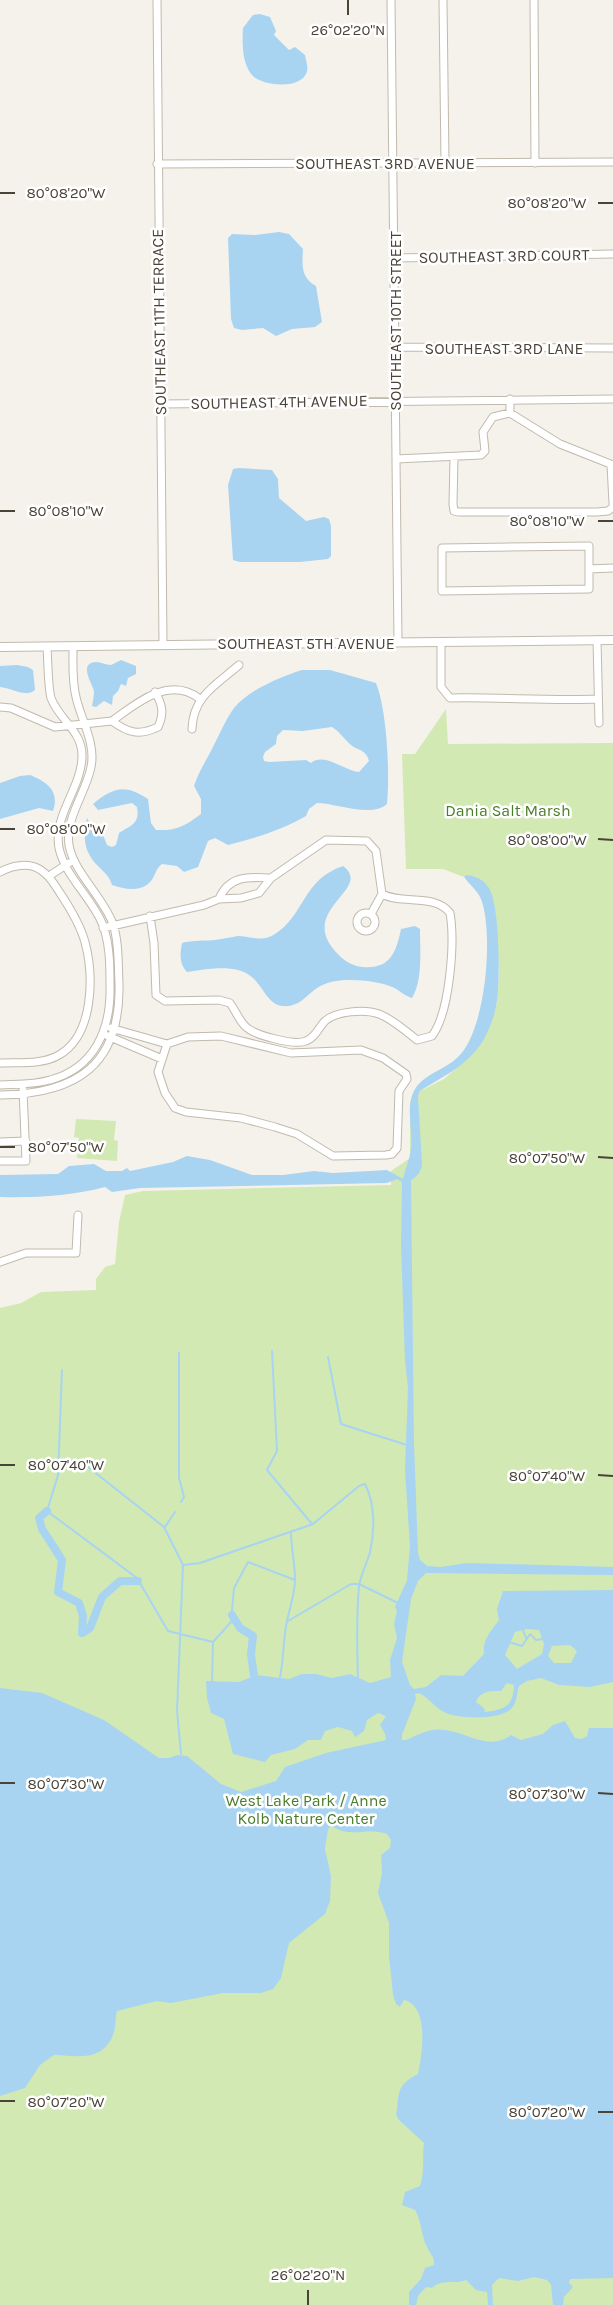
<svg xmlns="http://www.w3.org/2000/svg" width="613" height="2305" font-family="Karla,sans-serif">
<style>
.green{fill:#d2e9b4}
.water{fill:#a8d4f2;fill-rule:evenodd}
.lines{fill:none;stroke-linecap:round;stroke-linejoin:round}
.stream{stroke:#a8d4f2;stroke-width:2}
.canal{stroke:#a8d4f2;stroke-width:8}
.minor-casing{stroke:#c1baad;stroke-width:9}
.tertiary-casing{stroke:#c1baad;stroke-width:10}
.minor{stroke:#fff;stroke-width:7}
.tertiary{stroke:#fff;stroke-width:8}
.ticks{fill:none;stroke:#4a4338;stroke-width:2}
.labels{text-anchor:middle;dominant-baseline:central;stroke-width:5;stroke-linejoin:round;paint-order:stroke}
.street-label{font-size:16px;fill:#4a4338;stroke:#fff}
.park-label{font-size:16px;fill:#4a7d2a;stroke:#fff}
.ticks-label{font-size:15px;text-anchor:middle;fill:#4a4338;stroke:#fff;stroke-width:5;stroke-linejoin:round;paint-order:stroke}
</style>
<rect width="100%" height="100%" fill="#f5f2eb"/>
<path class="green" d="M446,709L448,744L613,743V2305H0V1308L21,1303L41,1292L96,1290V1279L105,1267L115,1264L119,1222L125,1195L143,1191L391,1185V1171L410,1158V1102L418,1096L420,1091L444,1079L474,1053L489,1028L497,1003L499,973L495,910L466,875L464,877L443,869H406L402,754H415Z
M76,1119L116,1121L114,1140L118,1141L117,1161L77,1158L79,1138L74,1137Z"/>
<path class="water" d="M260,14L270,17L276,31L274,35L289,50L295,47L305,55C306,61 309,68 306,74C299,89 265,86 254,77C242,66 242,44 243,28L253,15Z
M279,232L289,234L303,249C302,265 301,278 316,286L322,322L315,327L292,329L276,336L263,328L242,330L234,328L231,319L228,238L232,234L255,235Z
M239,468L272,470L278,479L279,498L306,521L324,517L329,519L331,526V556L328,559L300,562H240L233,560L228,485L233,469Z
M121,660L136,666V674L128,678L126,686L121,684L118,691L113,696L112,705L104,701L96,707L92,706C93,701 94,695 94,691C92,683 78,663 96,662C101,662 106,665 111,665Z
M17,665L28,667L33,670L35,690C25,698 12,688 0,687V666Z
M302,670H330L376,683C387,711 390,773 387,804C372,818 335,803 317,803L309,809L306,816C281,830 256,838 228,845L215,838L208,841L198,867L184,872L177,866L162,864C155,869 156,875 151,881C141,893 124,889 112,885C110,877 104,872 98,866C83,851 83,837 87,818L92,827V832L103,835L107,845L112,847L116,845L119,833C131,825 140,824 137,807L132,803L98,810L93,804C114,787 125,784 148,799L151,823L156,830C176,831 185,826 201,814V799L194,786C199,771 207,759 214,745C220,733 226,719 234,708C249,690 280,677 302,670ZM332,727C340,732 344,739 351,745C358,751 366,749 369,761L359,772C345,771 324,752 311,763L306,760L269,762L264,761L263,757L265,752L276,744L277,736L283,730L303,731Z
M30,775C47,782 60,791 53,811L39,808L0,819V783L20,776Z
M343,866C374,889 298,909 335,951C343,960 351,966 363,967C390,969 396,953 401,929L415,926L420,929C420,950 423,980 412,998C404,996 400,990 392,987C376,980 341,977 325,984C308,990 303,1008 282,1006C268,1004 263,987 253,978C237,963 207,969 187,972C179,964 180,954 182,943C193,940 204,941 215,940C223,939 231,937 238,936C251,936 262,943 275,934C305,915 302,880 343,866Z
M466,875C476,876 483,879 489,888C500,906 500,979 497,1001C495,1015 489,1032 481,1044C464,1068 443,1076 420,1091L418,1096L422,1164C421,1172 418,1176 411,1180L414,1443L418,1553L420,1560L427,1566L441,1567L467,1563L613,1567V1575L426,1573L418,1581L411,1599L402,1662L410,1685L414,1689L426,1687L441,1675L463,1676L484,1654C482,1640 491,1631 499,1620L497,1609L503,1591L613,1590V1682L590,1687L559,1685L541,1678L527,1681L519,1686C517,1692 517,1700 514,1705C506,1721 460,1719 446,1713C435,1708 429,1698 419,1693L415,1694L416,1699L402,1735V1740H406C414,1737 424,1731 433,1730C461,1726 486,1754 511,1735L521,1740L543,1734L553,1725L565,1721L575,1738L582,1739L587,1736L589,1728H613V2278L570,2279L569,2283L573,2287L564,2297L563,2305H553L551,2285L547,2280L534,2277L518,2281L499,2278L492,2285L493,2305H488L487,2292L476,2290L466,2280C454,2285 443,2278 432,2288L426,2287L418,2296L416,2305H409V2292L421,2279L425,2268L434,2265C435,2257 430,2254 427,2247C421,2236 422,2222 415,2210L402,2205L405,2192L420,2186C425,2172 422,2158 424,2143L398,2119C395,2110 396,2118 397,2109C399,2089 399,2084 418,2074C422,2055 430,2006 404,2000L400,2007L396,2004L393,1995L389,1956V1923L378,1893L382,1873L381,1855L390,1848L391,1840L387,1834C365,1827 354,1839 331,1826L328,1829L325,1849L331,1876L330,1901L325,1914L289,1943L281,1978L273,1989L261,1993H223L171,2003L157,2001L117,2011C115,2018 116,2028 113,2035C102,2062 78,2056 54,2055L40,2065L25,2088L0,2096V1688L42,1693L104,1720L159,1758H169L177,1755L187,1756L221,1784L241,1792L276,1781L285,1767L326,1753L386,1740L385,1734L380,1725L386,1716L378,1713L367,1720L364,1731L355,1737L352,1731L338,1727L325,1731L321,1740H308L295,1749L271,1755L265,1762L233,1754L224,1719L211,1713L207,1698L206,1681L239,1682L256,1675L289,1679L302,1674H316L332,1678L350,1674L370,1683L391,1677L390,1660L397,1638L394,1624L397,1611L395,1607L407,1580L410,1546L405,1471L408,1388L405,1361L401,1246L402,1182L397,1179L387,1183L140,1188L112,1192L105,1187C71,1196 35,1198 0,1197V1175L58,1174L69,1166L94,1164L106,1171H122L127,1168L130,1171L173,1162L187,1156L210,1160L252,1175H283L314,1171L333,1173L387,1170L403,1179C405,1169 410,1159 411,1148C413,1128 404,1103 417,1086C427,1073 446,1069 458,1057C486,1031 494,933 481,899C477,890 469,884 464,877ZM527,1629L539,1630L544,1644L542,1654L517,1669L505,1655L515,1632ZM570,1645L577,1651L571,1663H554L548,1656L552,1646ZM507,1683L514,1685C513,1707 505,1709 485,1712L484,1708L476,1702C480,1691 490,1691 501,1691Z"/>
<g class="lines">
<path class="stream" d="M272,1351L277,1451L267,1470L312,1524
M179,1353V1478L184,1497L181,1502
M328,1357L341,1424L410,1446
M62,1370L58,1475L47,1511L137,1578L168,1631L213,1642
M88,1467L164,1527L183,1565L177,1711L181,1754
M165,1527L175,1512
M183,1565L200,1563L313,1524L359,1486L365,1484C375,1503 375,1531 370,1552C367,1564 360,1575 359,1587C356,1618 357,1649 358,1680
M288,1621L351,1584H359L400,1604
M523,1630L526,1638
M509,1642L522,1646L530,1634L536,1640L543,1639
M280,1677C284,1658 283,1639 287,1621C290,1606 295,1594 295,1579C295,1563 291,1548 291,1532
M212,1683L213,1642L231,1622L234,1588L248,1562L295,1580"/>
<path class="canal" d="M47,1511L39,1518L42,1529L62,1560L58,1592L79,1603L83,1616L82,1633L90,1628L102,1597L120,1581H138
M232,1615L240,1628L253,1636L251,1654L254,1676"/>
<g class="minor-casing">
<path id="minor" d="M157,0L163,644
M391,0L398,642
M443,0L445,163
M534,0L535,163
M157,164L613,162
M395,258L613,254
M396,347L613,348
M161,404L613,399
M510,413L560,444L613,465
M454,458L453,504L454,511L458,512H597L608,511L613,507
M396,459L481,455L485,451L483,432L493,417L510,413V399
M611,465L613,503
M589,546V589L442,591V548Z
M589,569L613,568
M597,640L599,723
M441,642V687L450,698C500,697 549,701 598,699
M0,707L11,708L55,727L112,721C128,733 139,736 158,727C164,714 163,705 155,692
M112,721C137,703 169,675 200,699
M192,729C193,696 216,685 239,665
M0,872C10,867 23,863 35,867C47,872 53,882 60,893C70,908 80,924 85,942C94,976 94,1035 59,1055C42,1065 19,1062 0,1063
M49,876L69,863
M219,899C229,875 249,877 271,878
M357 922a9 9 0 1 1 18 0a9 9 0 1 1-18 0Z
M371,914L382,894
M103,928L204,905L219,899L241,898L259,893L271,878L326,840L367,841L376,851L382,894C402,905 435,893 450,913C455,942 450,1012 432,1036L417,1040C406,1031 392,1019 379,1014C365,1009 336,1011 325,1021C318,1028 316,1037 306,1041C295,1046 253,1035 245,1026C239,1020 235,1010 230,1003L219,1000L165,1001L156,995L154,943L150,916
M111,1028L167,1044
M108,1036L162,1059
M221,1036L291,1053L361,1050L383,1058L406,1074L407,1079L399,1091L397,1148L392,1154L386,1155L333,1156L297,1134L275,1127L241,1118L186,1112L175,1108L165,1093L158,1072L167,1044L188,1037Z
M0,1085C17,1084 33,1085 50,1080C95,1068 111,1029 110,986C110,965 110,943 102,923C91,897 65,876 59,848C53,815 81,789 82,757C83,731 59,720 51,698C48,687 48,661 47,648
M0,1095C77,1094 121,1065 119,983C118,964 119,942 113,924C103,897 73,871 69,845C65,818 86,793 91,767C96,743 81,720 76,697C72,681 73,664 73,648
M0,1142L26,1141
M0,1161H26L23,1090
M0,1262L26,1253H76L78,1215"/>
</g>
<g class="tertiary-casing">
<path id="tertiary" d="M0,647L613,640"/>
</g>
<use href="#minor" class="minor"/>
<use href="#tertiary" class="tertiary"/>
</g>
<path class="ticks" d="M348,15V0M0,193H15M598,203H613M0,511H15M598,521H613M0,829H15M598,839L613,840M0,1147H15M598,1157L613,1158M0,1465H15M598,1475L613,1476M0,1783H15M598,1793L613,1794M0,2101H15M598,2112H613M308,2305V2290"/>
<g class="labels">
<g class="street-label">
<text x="385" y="163">SOUTHEAST 3RD AVENUE</text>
<text transform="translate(504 256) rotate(-1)">SOUTHEAST 3RD COURT</text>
<text transform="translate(395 321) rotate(-90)">SOUTHEAST 10TH STREET</text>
<text transform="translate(159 322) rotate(-91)">SOUTHEAST 11TH TERRACE</text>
<text x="504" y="348">SOUTHEAST 3RD LANE</text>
<text transform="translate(279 402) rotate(-1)">SOUTHEAST 4TH AVENUE</text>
<text x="306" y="643">SOUTHEAST 5TH AVENUE</text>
</g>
<g class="park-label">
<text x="508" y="810">Dania Salt Marsh</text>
<text x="306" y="1800">West Lake Park / Anne<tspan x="306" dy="18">Kolb Nature Center</tspan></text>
</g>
</g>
<g class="ticks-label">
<text x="348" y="35">26°02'20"N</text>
<text x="66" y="198">80°08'20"W</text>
<text x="547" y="208">80°08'20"W</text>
<text x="66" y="516">80°08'10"W</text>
<text x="547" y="526">80°08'10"W</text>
<text x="66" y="834">80°08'00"W</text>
<text x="547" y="845">80°08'00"W</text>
<text x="66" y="1152">80°07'50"W</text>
<text x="547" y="1163">80°07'50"W</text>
<text x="66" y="1470">80°07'40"W</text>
<text x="547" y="1481">80°07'40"W</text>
<text x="66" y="1789">80°07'30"W</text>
<text x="547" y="1799">80°07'30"W</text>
<text x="66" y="2107">80°07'20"W</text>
<text x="547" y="2117">80°07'20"W</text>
<text x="308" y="2280">26°02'20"N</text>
</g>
</svg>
